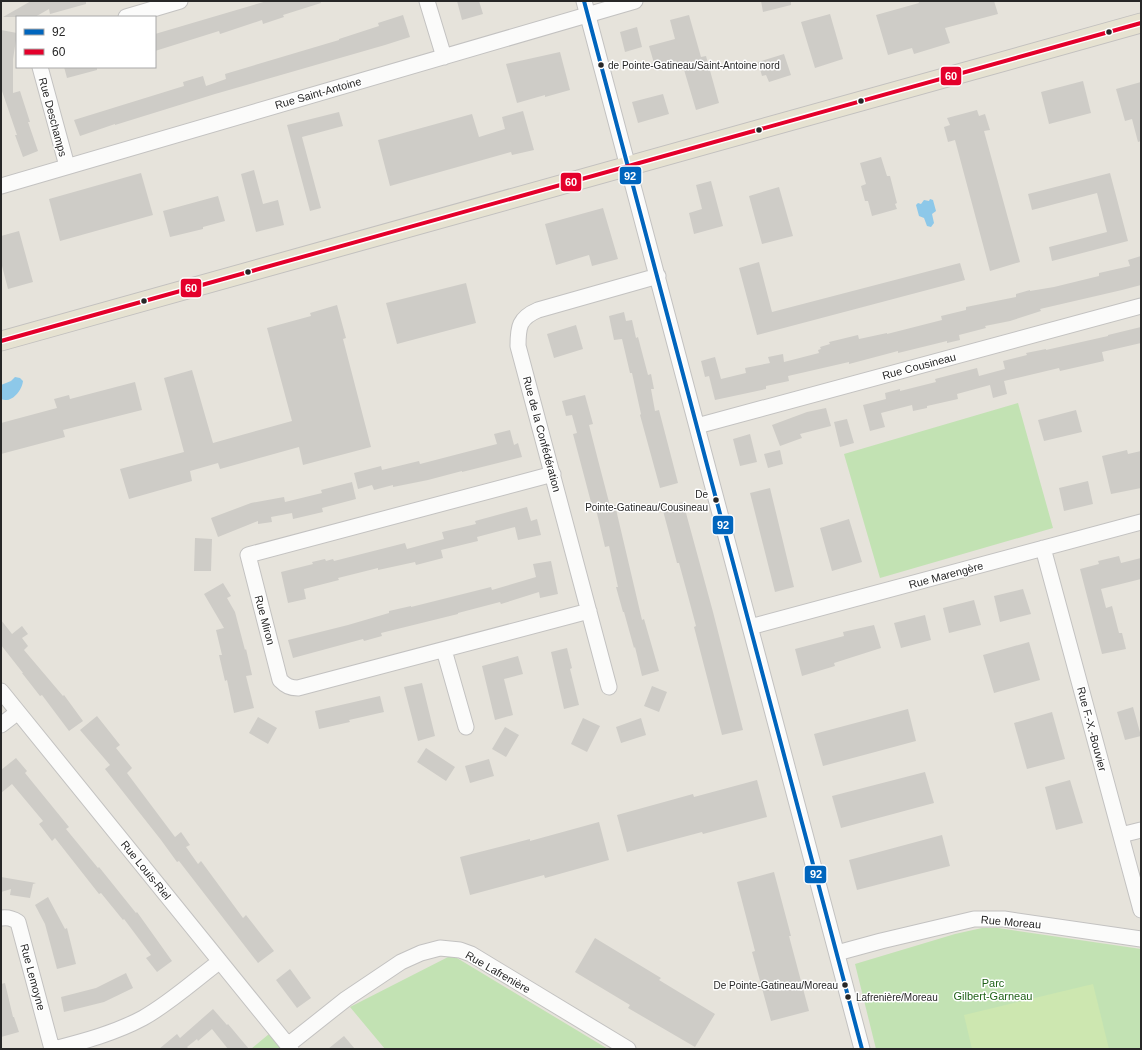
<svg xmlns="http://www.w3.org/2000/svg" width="1142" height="1050" font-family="Arial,sans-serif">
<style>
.green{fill:#c2e2b3}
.pitch{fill:#cde7b0}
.water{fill:#8dc8e9}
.building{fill:#ceccc7}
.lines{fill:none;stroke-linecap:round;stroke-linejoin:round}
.minor-casing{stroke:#c3c2c1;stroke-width:17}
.major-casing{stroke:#c3c1bf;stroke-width:21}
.minor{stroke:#fbfbfa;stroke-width:15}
.major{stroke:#e6e2d1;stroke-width:19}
.bus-1-casing{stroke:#fff;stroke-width:7}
.bus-2-casing{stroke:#fff;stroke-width:7}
.bus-1{stroke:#0065bd;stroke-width:4}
.bus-2{stroke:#e4002b;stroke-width:4}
.bus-dot{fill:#272727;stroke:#fff;stroke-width:1.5}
.labels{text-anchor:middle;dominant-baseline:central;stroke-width:3;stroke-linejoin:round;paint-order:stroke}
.bus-label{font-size:10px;fill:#272727;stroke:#fff;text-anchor:start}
.street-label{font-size:11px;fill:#272727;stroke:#fff}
.park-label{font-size:11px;fill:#206218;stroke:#fff}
.line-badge{stroke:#fff;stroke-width:1.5}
.badge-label{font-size:11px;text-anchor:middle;font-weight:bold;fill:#fff}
</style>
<rect width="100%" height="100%" fill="#e6e3db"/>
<path class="green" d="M1018,403L1053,528L880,578L844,454Z
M982,928H998L1141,949V1049H876L855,964L955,934Z
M452,955L608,1049H385L350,1007Z
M275,1029L291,1049H251Z"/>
<path class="pitch" d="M1093,984L1109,1049H972L964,1015Z"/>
<path class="water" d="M930,199L933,200L936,211L932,214L934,223L931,227L927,226L924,218L919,216L916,205L918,203L921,204L924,200L929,201Z
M15,377L20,378L23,381C22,391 11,404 1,399V385L11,381Z"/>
<path class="building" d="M31,1H86V4L50,14L49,9L35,17H3Z
M267,1H320L321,3L283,15L284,17L263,24L262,20L220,34L219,31L155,51V34Z
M457,1H479L483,14L462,20Z
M761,1H791V5L763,12Z
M918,1H994L998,14L945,28L950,43L914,54L912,48L888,55L876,15L919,3Z
M830,14L843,59L815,68L801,22Z
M403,15L410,37L385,45L215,94L115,125V124L80,136L74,120L184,86L183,82L203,76L206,86L226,79L225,74L339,40V39L379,26L378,23Z
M689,15L701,57L706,56L719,103L696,110L682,63L656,70L649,46L675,39L670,20Z
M637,27L642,47L625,52L620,32Z
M1,30L17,33L13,59V93L20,91L30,122H28L38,151L23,157L15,135H17L2,91H1Z
M560,52L570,90L545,97V95L517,103L506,64Z
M784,54L791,75L769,82L766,75L762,76L758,62Z
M64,67H97V70L67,78Z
M1083,81L1091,113L1049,124L1041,92Z
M1141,82V141L1138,142L1132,119L1125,121L1116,89Z
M663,94L669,114L638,123L632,102Z
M977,110L979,116L985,114L990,130L984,131L1020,262L990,271L955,140L948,142L944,127L950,125L947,118Z
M523,111L534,150L512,155L511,152L390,186L378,140L472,114L479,137L505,129L502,117Z
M339,112L343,126L302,137L321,208L310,211L287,125Z
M881,157L887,176H890L897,203L895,204L897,209L872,216L868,201H865L861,186L866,184L860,163Z
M254,170L263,204L278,200L284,225L256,232L241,174Z
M141,173L153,215L60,241L49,199Z
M1110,173L1128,241L1052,261L1049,247L1107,232L1097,193L1032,210L1028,194Z
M711,181L723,226L694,234L689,213L702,209L696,185Z
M779,187L793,236L762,244L749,196Z
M218,196L225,221L203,227V229L170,237L163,211Z
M603,208L618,259L592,266L589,255L556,265L545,224Z
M19,231L33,282L8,289L1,262V236Z
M1141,256V285L1122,290L1040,309L1041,311L1010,321L985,326L986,328L959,335L960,340L947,343V341L898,353V351L849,364V362L788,376L789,381L766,386V389L715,400L709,376L705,377L701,361L715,357L721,379L746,373L745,368L770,363L768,357L783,354L784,362L819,353L818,350L821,349L820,347L830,344L829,342L858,335L859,339L887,333V334L942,320L941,316L966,310V307L1016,297V294L1030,290V291L1054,287L1099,276V273L1130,266L1128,260Z
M759,262L772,312L960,263L965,280L757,335L739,268Z
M466,283L476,323L397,344L386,303Z
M337,305L346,338L343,339L371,447L303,465L299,447L220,469L218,463L190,471L192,481L129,499L120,469L184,452L164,378L192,370L213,443L292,421L267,328L311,316L310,313Z
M624,312L626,321L632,320L636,338L638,337L648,375L651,374L654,389H651L655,411L659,410L678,483L660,488L640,415L641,414L632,373H630L622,339L614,340L609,316Z
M576,325L583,349L554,358L547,334Z
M1141,327V343L1102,352L1104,361L1060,371L1059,368L1004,381L1007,394L993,398L990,385L957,394L958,399L927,406V408L913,411L912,405L881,413L885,427L870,431L863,405L886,399L885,393L900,389V391L936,382L935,379L977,368L979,376L1005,369L1003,361L1027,355L1026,353L1046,349V350L1108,336V335Z
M135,382L142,410L63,430L65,437L1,454V423L57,408L54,399L69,395L70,399Z
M585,395L593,424L589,425L598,460L610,506L615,505L642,620L644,619L659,671L642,676L635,647L634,648L624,612H623L616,587H618L609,546L605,547L595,505L592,506L573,434L577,433L572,415L566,416L562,401Z
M826,408L831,426L800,434L802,438L780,446L772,425L807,412Z
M1076,410L1082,432L1044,441L1038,420Z
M847,419L854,443L840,447L834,422Z
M510,430L514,445L518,443L522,457L462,472V471L428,480L393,487V485L374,490L372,485L358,489L354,473L381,466L382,470L419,461L420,464L497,444L494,434Z
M750,434L757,462L740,466L733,439Z
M780,450L783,464L768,468L764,454Z
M1127,450L1128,454L1141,451V488L1111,494L1102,456Z
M1088,481L1093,504L1064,511L1059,488Z
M352,482L356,499L322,508L323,512L293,519L292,513L271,517L272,522L258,524V521L218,537L211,518L251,503L284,497L285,502L322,493L321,490Z
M770,488L794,587L775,592L750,493Z
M683,502L713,612L743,730L722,735L694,627L696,626L688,596L679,563H677L662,507Z
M527,507L531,521L537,519L541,535L518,540L515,527L477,537L478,541L441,550L443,558L416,565L415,562L378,570V568L338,578L339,580L304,589L306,599L288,603L281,572L313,564L312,562L325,559L326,561L333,559L334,561L405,543L407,549L444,539L442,532L476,524L475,521Z
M849,519L862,562L832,571L820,528Z
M195,538L212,539L211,571H194Z
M1119,556L1121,563L1141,558V579L1101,589L1106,608L1112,606L1119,633H1122L1126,649L1102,654L1080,569L1099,564L1098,561Z
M551,561L558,594L540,598L539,592L501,604L500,602L458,613V614L381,633L382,636L364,641L363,639L293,658L288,640L348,625L389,613V611L411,606V607L491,587L492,590L536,577L533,564Z
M223,583L231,596L227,598L235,612L245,650L246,649L252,675L246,676L254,708L234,713L227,680L225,681L219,655H222L216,630L224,628L204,594Z
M1023,589L1031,614L1000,622L994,596Z
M974,600L981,625L949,633L943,608Z
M925,615L931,640L901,648L894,623Z
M1,620L12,634L22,626L28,634L22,638L28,646L24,650L63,696L64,695L83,721L69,731L42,695L40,696L22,673H23L1,645Z
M874,625L881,648L834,663L835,666L802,676L795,649L844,636L843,632Z
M1029,642L1040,680L994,693L983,655Z
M567,648L572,668L570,669L579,705L564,709L551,652Z
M518,656L523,674L504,679L513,715L495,720L482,666Z
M422,683L435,736L418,741L404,687Z
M652,686L667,692L659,712L644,706Z
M380,696L384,712L349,720L350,722L319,729L315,711Z
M1133,707L1141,736L1125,740L1117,712Z
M908,709L916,741L823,766L814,734Z
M1052,712L1065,759L1027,769L1014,723Z
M97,716L120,745L116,748L132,768L127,773L175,837L181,832L190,845L186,847L198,864L201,861L243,918L246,915L274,951L258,963L179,861L177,862L161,840L105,769L110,765L80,730Z
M258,717L277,728L268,744L249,733Z
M583,718L600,726L587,752L571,744Z
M641,718L646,735L621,743L616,727Z
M505,727L519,735L506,757L492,749Z
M426,748L455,767L446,781L417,762Z
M16,758L27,771L25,773L69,827L66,829L98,868L99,867L136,913L137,912L172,961L157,972L146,958L151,955L124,919L123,920L101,893L99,894L55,838L52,841L39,824L43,821L12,784L1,793V770Z
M489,759L494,776L470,783L465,766Z
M925,772L934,803L841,828L832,796Z
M757,780L767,817L703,834L702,832L627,852L617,815L693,794L694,797Z
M1070,780L1083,823L1056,830L1045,787Z
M599,822L609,860L545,878L544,875L470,895L460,857L530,839V841Z
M942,835L950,866L857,890L849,860Z
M774,872L791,936H789L809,1011L771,1021L752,952L755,951L737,882Z
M1,877L36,883L33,884L30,898L10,895L11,889L1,892Z
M48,897L65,929L67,928L76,964L57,969L45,924L35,905Z
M595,938L661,978L659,980L715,1014L695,1047L628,1008L630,1005L575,972Z
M290,969L311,998L297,1008L276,980Z
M126,973L133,988L104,1002L64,1012L61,997L96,988Z
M5,983L13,1017H14L19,1032L1,1037V984Z
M213,1009L227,1025L228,1024L249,1049H228L212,1029L198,1041L197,1039L187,1047L189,1049H159L177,1034L180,1038Z
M344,1036L355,1049H328Z"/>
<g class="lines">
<g class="minor-casing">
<path id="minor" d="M427,1L444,57
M584,1L862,1049
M126,17L180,1
M40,67L67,166
M1,186L635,1
M697,426L1141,306
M553,474L248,555L280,680C286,686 290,688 298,688L589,611
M1043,548L1141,910
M750,627L1141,522
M444,650L466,727
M609,687L518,346C518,327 519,318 538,310L658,276
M1,691L291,1049
M1,725L18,712
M1121,835L1141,830
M1,918C8,917 12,918 18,922L52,1049
M837,953L881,941L974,919H1004L1141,939
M288,1045L346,999L401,962L421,953L440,948L460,950L471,954L628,1049
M54,1049C85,1041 115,1033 143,1018C170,1003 195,980 219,962"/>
</g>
<g class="major-casing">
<path id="major" d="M1,341L1141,23"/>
</g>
<use href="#minor" class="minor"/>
<use href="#major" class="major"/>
<g class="bus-1-casing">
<path id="bus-1" d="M584,1L862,1049"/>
</g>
<g class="bus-2-casing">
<path id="bus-2" d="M1,341L1141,23"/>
</g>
<use href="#bus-1" class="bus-1"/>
<use href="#bus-2" class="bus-2"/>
</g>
<g class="bus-dot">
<circle cx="1109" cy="32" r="3.5"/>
<circle cx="601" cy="65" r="3.5"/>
<circle cx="861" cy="101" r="3.5"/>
<circle cx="759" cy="130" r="3.5"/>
<circle cx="248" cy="272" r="3.5"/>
<circle cx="144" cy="301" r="3.5"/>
<circle cx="716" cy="500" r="3.5"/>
<circle cx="845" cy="985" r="3.5"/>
<circle cx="848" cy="997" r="3.5"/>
</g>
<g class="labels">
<g class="bus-label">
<text x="608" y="65">de Pointe-Gatineau/Saint-Antoine nord</text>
<text x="708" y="494" text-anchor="end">De<tspan x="708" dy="13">Pointe-Gatineau/Cousineau</tspan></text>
<text x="838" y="985" text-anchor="end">De Pointe-Gatineau/Moreau</text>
<text x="856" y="997">Lafrenière/Moreau</text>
</g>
<g class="street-label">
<text transform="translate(318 93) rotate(-16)">Rue Saint-Antoine</text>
<text transform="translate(53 117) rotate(75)">Rue Deschamps</text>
<text transform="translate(919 366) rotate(-15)">Rue Cousineau</text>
<text transform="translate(542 434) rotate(75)">Rue de la Confédération</text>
<text transform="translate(946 575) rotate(-15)">Rue Marengère</text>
<text transform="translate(265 620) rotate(75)">Rue Miron</text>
<text transform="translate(1092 729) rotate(75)">Rue F.-X.-Bouvier</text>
<text transform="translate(146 870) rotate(51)">Rue Louis-Riel</text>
<text transform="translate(1011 922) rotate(5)">Rue Moreau</text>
<text transform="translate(498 972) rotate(30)">Rue Lafrenière</text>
<text transform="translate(33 977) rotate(75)">Rue Lemoyne</text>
</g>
<g class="park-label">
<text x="993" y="983">Parc<tspan x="993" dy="13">Gilbert-Garneau</tspan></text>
</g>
</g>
<g class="line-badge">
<rect x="940" y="66" width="22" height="20" rx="4" fill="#e4002b"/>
<rect x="619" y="166" width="23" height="19" rx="4" fill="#0065bd"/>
<rect x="560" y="172" width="22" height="20" rx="4" fill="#e4002b"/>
<rect x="180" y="278" width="22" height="20" rx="4" fill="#e4002b"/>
<rect x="712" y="515" width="22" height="20" rx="4" fill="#0065bd"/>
<rect x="804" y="865" width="23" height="19" rx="4" fill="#0065bd"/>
</g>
<g class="badge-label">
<text x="951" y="80">60</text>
<text x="630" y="180">92</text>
<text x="571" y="186">60</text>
<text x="191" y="292">60</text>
<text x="723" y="529">92</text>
<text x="816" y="878">92</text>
</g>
<rect width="1142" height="1050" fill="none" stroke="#272727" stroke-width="4"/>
<rect x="16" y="16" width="140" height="52" fill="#ffffff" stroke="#a9a9a9"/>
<rect x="24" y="29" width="20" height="6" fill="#0065bd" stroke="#a9a9a9"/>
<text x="52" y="36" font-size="12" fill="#272727">92</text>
<rect x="24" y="49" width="20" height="6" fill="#e4002b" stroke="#a9a9a9"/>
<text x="52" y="56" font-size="12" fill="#272727">60</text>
</svg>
